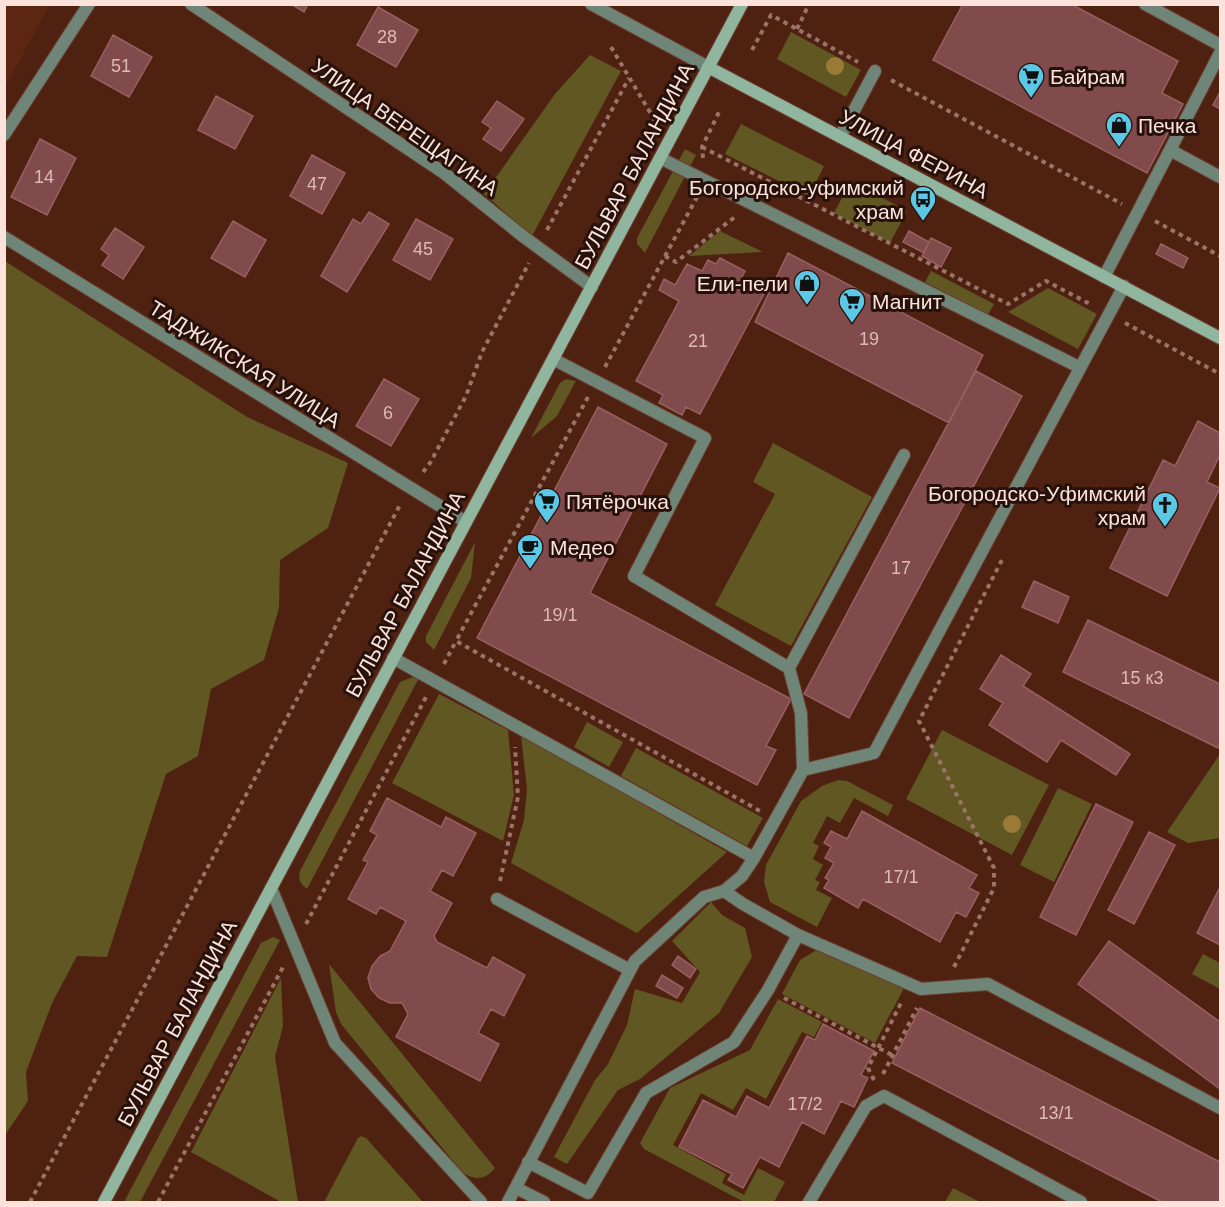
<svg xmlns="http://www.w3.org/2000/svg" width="1225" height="1207" font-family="Arial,sans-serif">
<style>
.built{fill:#5c2613}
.green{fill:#605723}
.building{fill:#814a4b;stroke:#996061;stroke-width:1.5}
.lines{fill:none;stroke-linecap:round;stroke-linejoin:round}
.service-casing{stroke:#6b4031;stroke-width:14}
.minor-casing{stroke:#6b4031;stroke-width:14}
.tertiary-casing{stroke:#6b4031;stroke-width:14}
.secondary-casing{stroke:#6b4031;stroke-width:14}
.path{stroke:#997468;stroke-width:4;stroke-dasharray:4.5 4.5;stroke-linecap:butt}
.service{stroke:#6e8578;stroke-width:12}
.minor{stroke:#6e8578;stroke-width:12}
.tertiary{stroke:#6e8578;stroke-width:12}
.secondary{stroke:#91b6a0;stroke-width:12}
.tree{fill:#9a7b36}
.labels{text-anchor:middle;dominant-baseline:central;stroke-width:6;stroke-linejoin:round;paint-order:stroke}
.number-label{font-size:18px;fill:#dcbcb6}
.poi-label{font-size:21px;fill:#fbe2da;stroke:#27120b;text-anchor:start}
.street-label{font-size:21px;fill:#fbe2da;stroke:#27120b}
</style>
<rect width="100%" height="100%" fill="#4f2111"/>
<path class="built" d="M5,4L50,5L5,87L4,5Z"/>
<path class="green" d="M791,32L861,70L846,97L777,59Z
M590,55L621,71L532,236L484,194L555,94Z
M741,124L824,166L809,196L725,154Z
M685,149L696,155L645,253L637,244V238Z
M851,181L907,211L890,243L834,213Z
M720,231L763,252L689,256Z
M5,261L247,417L348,463L328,528L280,560L279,608L264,660L211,689L198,756L166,774L107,957L77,956L52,1003L26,1072L28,1101L5,1135Z
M931,271L994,304L988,315L925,282Z
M1048,288L1097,314L1078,349L1008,312Z
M566,379L576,381L557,416L531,438L560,383Z
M773,443L872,497L791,646L715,605L775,494L753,482Z
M475,542L471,578L434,650L426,642V636Z
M413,677L419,678L307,889C300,884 298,880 300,871L400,682Z
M439,694L508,730L514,795L503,841L392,783Z
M587,722L623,742L609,767L574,747Z
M942,730L1049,785L1012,855L906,799Z
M521,735L727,852L637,933L511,863L524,820L527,789Z
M636,748L763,818L747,846L621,776Z
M1220,754V838L1188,843L1167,832Z
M838,780L847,781L893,805L888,816L854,798L840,823L827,816L813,843L819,846L813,859L823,865L815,880L820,882L816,890L832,898L817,927L770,902L764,882L766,865L801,801L822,786Z
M1058,788L1092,804L1054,882L1020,865Z
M711,902L722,915L745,928L752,957L719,1013L640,1079L618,1090L567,1164L554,1157L595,1080L608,1064L627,1025L635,989L682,1003L700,972L672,941Z
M273,937L280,940L140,1202H124L261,943Z
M818,949L904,988L875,1043L782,994L800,960Z
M1203,954L1220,963V989L1192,974Z
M329,964L495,1168C486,1180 474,1181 462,1172L341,1024L336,1012Z
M281,978L283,1026L275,1057L298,1202H281L191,1152Z
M778,999L822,1022L814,1037L802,1032L766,1099L746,1088L733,1110L701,1093L673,1145L726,1174L722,1183L744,1195L758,1168L785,1182L774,1202H744L644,1149L640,1143L670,1088L750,1050Z
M361,1136L366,1138L423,1202H324L358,1138Z
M953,1188L980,1202H945Z"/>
<path class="building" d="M291,4H308L304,12Z
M963,4H1071L1178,61L1162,93L1183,104L1147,173L933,60Z
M378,7L418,30L396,67L357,45Z
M113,35L152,57L129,97L91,76Z
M1220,92V109L1213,105Z
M216,96L253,116L235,149L198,130Z
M497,101L524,119L501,151L483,139L491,128L482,122Z
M40,139L76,158L47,215L11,197Z
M312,155L345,173L322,214L290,196Z
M369,212L389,224L347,292L321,276L353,219L361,224Z
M416,219L453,239L430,280L393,260Z
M233,221L266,240L245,277L211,258Z
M115,228L144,247L123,279L102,265L109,255L101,249Z
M909,231L929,242L924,253L903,242Z
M931,238L951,248L941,267L922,256Z
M1161,244L1188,258L1183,268L1156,254Z
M788,253L983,355L949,423L755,322Z
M720,258L745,271L738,285L744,288L746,284L764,294L700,414L686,407L682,415L659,403L663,395L636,381L679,301L659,290L664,279L675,285L687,264L702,271L708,260L716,264Z
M976,371L1022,396L849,718L804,694Z
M384,379L419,399L391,446L356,426Z
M598,407L667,444L590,593L791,699L766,746L776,750L757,785L477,638Z
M1198,421L1220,433V455L1207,482L1220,488L1167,596L1110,568L1163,460L1175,466Z
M1034,581L1069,597L1058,623L1022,607Z
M1088,620L1220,684V743L1218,748L1063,672Z
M1001,655L1031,674L1023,686L1130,754L1116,775L1061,740L1047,762L989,725L1003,703L980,689Z
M387,798L441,827L446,817L476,833L453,876L442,870L430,891L452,903L434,936L437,942L487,968L493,957L525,975L504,1016L491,1009L478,1033L499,1044L480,1081L396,1037L408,1014L402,1003H390L379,998L371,989L368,978L372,966L380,956L390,951L406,921L380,907L376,914L348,899L368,862L363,860L377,835L370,831Z
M1096,804L1133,822L1076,935L1040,917Z
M862,811L977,875L969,888L979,893L966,917L956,912L940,942L863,899L858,908L824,888L829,880L825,878L834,863L825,858L831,847L824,843L831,831L847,839Z
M1149,832L1175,845L1134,924L1108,910Z
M1219,889L1220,890V945L1197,933Z
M1109,941L1220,1022V1089L1078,984Z
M678,956L696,969L690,978L672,965Z
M662,975L683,988L677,998L656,986Z
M920,1008L1220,1162V1202H1162L892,1063Z
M823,1024L874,1051L861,1075L868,1078L854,1107L841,1101L824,1134L802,1122L779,1167L760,1157L743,1188L728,1180L732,1174L679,1147L703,1100L736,1117L747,1096L769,1108L807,1036L815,1040Z"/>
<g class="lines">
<g class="service-casing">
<path id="service" d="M1145,4L1220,45
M840,137L875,71
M1170,150L1220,53
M660,158L1079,367
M1104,277L1170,150L1220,177
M553,359L705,438L634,576L789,668L904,455
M393,658L754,858L803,770L874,753L1124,286
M789,668L801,713L803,770
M271,888L335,1043L481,1202
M724,891L743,904L798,935L921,989L988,984L1220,1108
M497,899L630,970
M528,1162L588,1193L646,1093L734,1042L768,990L798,935
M516,1188L544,1202
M508,1202L635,961L704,897L724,891L742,876L754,858
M809,1202L866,1106L884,1096L1081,1202"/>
</g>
<g class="minor-casing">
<path id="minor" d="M191,4L444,173L524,237L592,287
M4,135L89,4
M4,237L466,522"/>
</g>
<g class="tertiary-casing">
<path id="tertiary" d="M591,4L708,67"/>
</g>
<g class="secondary-casing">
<path id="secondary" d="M708,67L1220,338
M104,1202L742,4"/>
</g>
<path class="path" d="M797,29L809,4
M611,47L657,124
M752,50L771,15L858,62
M891,80L1122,204
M702,147L1008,304L1046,281L1092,305
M703,158L702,147L720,110
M1155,221L1220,256
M547,230L629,78
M665,256L676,262L735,217
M1125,323L1220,374
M605,367L697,197
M588,397L456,641L760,811
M423,472L430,463L466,396L482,352L529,263
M444,664L456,641
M500,881L518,797L515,747
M306,924L426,697
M954,967L994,888V868L919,721L1003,558
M784,998L892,1055
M883,1074L917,1008
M874,1080L868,1068L902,1001
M30,1202L401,503
M158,1202L283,967"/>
<use href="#service" class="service"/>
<use href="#minor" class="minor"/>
<use href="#tertiary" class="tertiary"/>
<use href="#secondary" class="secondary"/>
</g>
<g class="tree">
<circle cx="835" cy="66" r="9"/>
<circle cx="1012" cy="824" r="9"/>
</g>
<defs>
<g id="supermarket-pin" transform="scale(1.35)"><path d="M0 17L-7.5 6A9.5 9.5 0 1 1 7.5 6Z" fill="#5bc8e6" stroke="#27120b"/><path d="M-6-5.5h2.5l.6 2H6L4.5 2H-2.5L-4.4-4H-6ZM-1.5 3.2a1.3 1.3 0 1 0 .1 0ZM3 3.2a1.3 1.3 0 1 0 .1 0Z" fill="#111"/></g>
<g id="shop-pin" transform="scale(1.35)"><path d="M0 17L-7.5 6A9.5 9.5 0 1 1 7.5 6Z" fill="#5bc8e6" stroke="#27120b"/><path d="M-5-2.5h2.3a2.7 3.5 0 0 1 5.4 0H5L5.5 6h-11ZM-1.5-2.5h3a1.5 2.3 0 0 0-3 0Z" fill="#111"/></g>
<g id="bus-pin" transform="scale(1.35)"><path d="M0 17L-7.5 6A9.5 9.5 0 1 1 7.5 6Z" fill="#5bc8e6" stroke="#27120b"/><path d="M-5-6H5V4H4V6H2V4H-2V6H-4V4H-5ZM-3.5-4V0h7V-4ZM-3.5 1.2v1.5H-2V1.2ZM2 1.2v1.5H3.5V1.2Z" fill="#111"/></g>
<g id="church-pin" transform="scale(1.35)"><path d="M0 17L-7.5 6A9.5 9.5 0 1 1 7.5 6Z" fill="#5bc8e6" stroke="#27120b"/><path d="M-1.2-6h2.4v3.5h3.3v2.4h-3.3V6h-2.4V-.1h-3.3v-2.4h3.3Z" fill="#111"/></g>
<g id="cafe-pin" transform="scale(1.35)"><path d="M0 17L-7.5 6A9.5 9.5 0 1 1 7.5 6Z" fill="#5bc8e6" stroke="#27120b"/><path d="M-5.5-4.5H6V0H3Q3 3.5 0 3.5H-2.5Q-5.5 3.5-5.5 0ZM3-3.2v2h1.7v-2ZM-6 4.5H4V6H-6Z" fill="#111"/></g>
</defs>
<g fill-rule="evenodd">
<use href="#supermarket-pin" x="1031" y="76"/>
<use href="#shop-pin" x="1119" y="125"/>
<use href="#bus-pin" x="923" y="199"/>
<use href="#shop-pin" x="807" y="283"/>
<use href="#supermarket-pin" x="852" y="301"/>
<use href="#supermarket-pin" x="547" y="501"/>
<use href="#church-pin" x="1165" y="505"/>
<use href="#cafe-pin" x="530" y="547"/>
</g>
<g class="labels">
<g class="number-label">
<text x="387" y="37">28</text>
<text x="121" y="66">51</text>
<text x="44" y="177">14</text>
<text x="317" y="184">47</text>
<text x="423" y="249">45</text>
<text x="869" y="339">19</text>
<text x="698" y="341">21</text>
<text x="388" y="413">6</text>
<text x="901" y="568">17</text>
<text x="560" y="615">19/1</text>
<text x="1142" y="678">15 к3</text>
<text x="901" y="877">17/1</text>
<text x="805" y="1104">17/2</text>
<text x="1056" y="1113">13/1</text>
</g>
<g class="poi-label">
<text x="1050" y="76">Байрам</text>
<text x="1138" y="125">Печка</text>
<text x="904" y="187" text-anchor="end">Богородско-уфимский<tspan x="904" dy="24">храм</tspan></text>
<text x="788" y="283" text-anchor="end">Ели-пели</text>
<text x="872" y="301">Магнит</text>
<text x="1146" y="493" text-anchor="end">Богородско-Уфимский<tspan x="1146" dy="24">храм</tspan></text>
<text x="566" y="501">Пятёрочка</text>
<text x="550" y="547">Медео</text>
</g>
<g class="street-label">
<text transform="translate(405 127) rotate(35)">УЛИЦА ВЕРЕЩАГИНА</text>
<text transform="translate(914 154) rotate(28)">УЛИЦА ФЕРИНА</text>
<text transform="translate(634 166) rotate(-62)">БУЛЬВАР БАЛАНДИНА</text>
<text transform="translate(245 364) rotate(32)">ТАДЖИКСКАЯ УЛИЦА</text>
<text transform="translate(405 594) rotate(-62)">БУЛЬВАР БАЛАНДИНА</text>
<text transform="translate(177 1023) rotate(-62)">БУЛЬВАР БАЛАНДИНА</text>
</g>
</g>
<rect width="1225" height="1207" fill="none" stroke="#fbe2da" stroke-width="12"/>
</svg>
